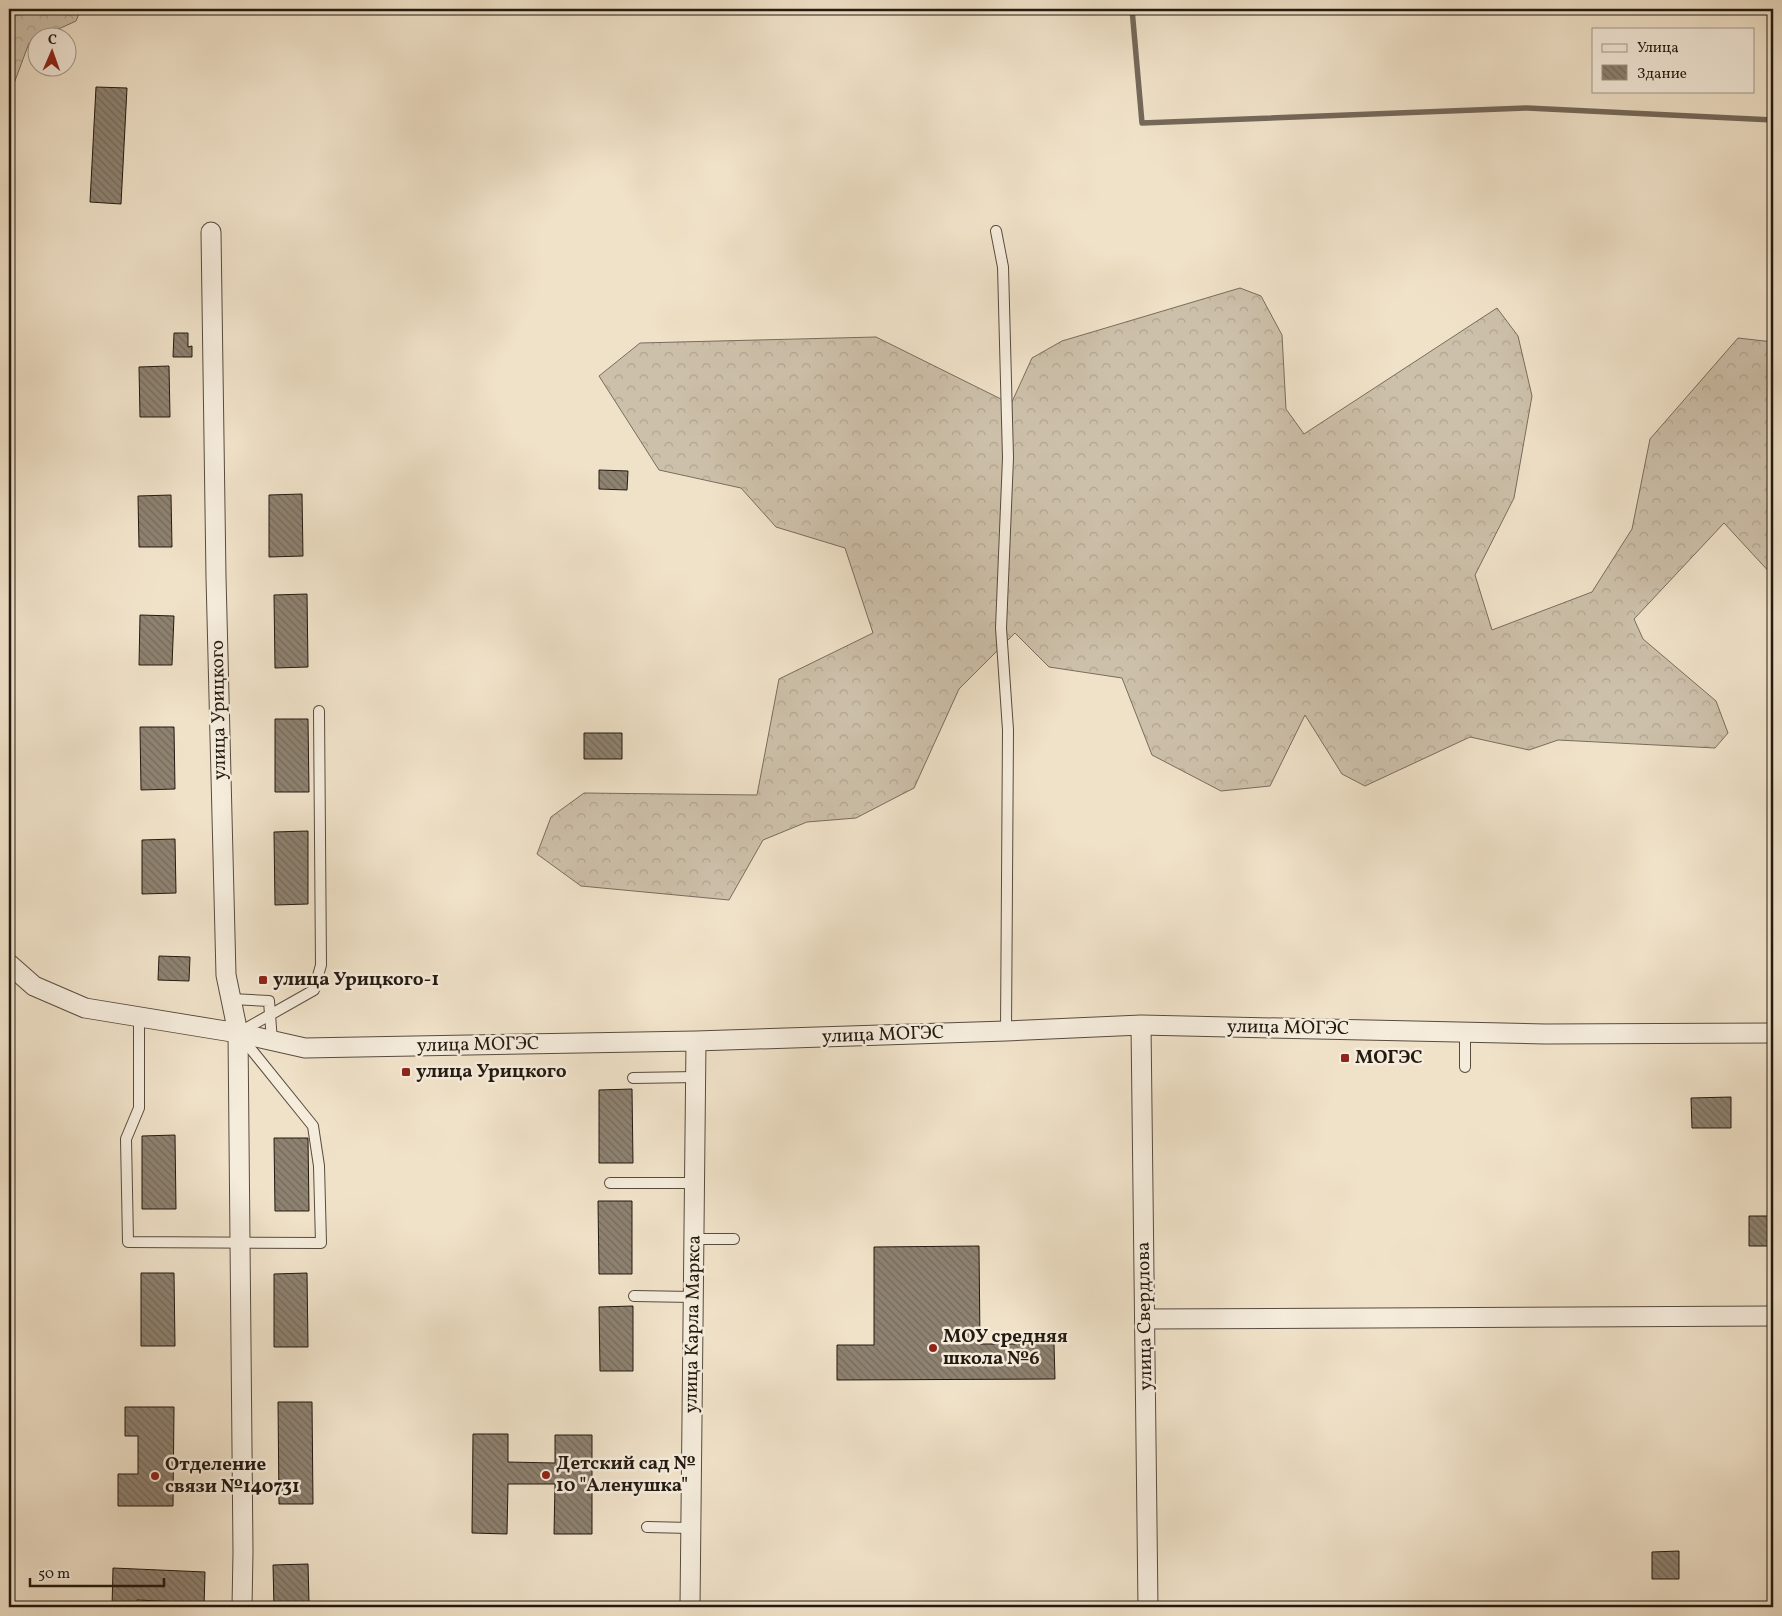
<svg xmlns="http://www.w3.org/2000/svg" width="1782" height="1616" font-family="Vollkorn,serif">
<style>
.forest{fill:url(#forest-crowns);stroke:#786d5e}
.lines{fill:none;stroke-linecap:round;stroke-linejoin:round}
.stream{stroke:#75695a;stroke-width:5.5}
.building{fill:url(#building-back-hatch);stroke:#241a11}
.lane-casing{stroke:#574c3f;stroke-width:12}
.street-casing{stroke:#574c3f;stroke-width:21}
.lane{stroke:#f5ecdc;stroke-width:10}
.street{stroke:#f5ecdc;stroke-width:19}
.poi-dot{fill:#8f2418;stroke:#f5ecdc;stroke-width:2}
.labels{text-anchor:middle;dominant-baseline:central;stroke-width:5;stroke-linejoin:round;paint-order:stroke}
.street-label{font-size:19px;fill:#241a11;stroke:#f5ecdc}
.poi-label{font-size:19px;font-weight:bold;fill:#241a11;stroke:#f5ecdc;text-anchor:start}
</style>
<defs>
<pattern id="forest-crowns" width="20" height="18" patternUnits="userSpaceOnUse" patternTransform="scale(1.25)"><rect width="20" height="18" fill="#cdc0aa"/><path d="M2 6a3 3 0 1 1 6 0M12 15a3 3 0 1 1 6 0" fill="none" stroke="#b0a491"/></pattern>
<pattern id="building-back-hatch" width="6" height="6" patternUnits="userSpaceOnUse" patternTransform="scale(1.25)"><rect width="6" height="6" fill="#8e8271"/><path d="M-1 5l2 2M0 0l6 6M5-1l2 2" fill="none" stroke="#746a5b"/></pattern>
</defs>
<rect width="100%" height="100%" fill="#f0e2c9"/>
<filter id="stains"><feTurbulence type="fractalNoise" baseFrequency=".004" numOctaves="4"/><feColorMatrix values="0 0 0 0 .2 0 0 0 0 .09 0 0 0 0 .02 0 0 0 .5 -.17"/></filter>
<radialGradient id="worn" r=".72"><stop offset=".6" stop-color="#630" stop-opacity="0"/><stop offset="1" stop-color="#630" stop-opacity=".3"/></radialGradient>
<path class="forest" d="M9,9H81L76,21L41,37L38,38L37,39L29,43L9,97Z
M1240,288L1261,296L1282,335L1286,409L1304,434L1497,308L1518,336L1532,396L1514,498L1475,575L1492,630L1592,592L1632,529L1650,439L1738,338L1773,342V576L1724,523L1634,619L1643,639L1716,701L1728,733L1715,748L1558,740L1529,750L1470,737L1365,786L1342,774L1305,715L1270,786L1221,791L1152,755L1122,678L1049,667L1015,633L959,689L914,788L856,818L807,822L763,840L729,900L581,886L537,854L551,817L584,793L757,795L779,679L873,633L845,548L776,527L741,488L659,470L599,376L640,343L876,337L1011,404L1032,358L1062,341Z"/>
<g class="lines">
<path class="stream" d="M1132,9L1142,123L1527,108L1773,120"/>
</g>
<path class="building" d="M96,87L127,88L121,204L90,202Z
M174,333H188V347L192,346V357H173Z
M169,366L170,417H140L139,367Z
M599,470L628,471L627,490L599,489Z
M302,494L303,556L269,557V495Z
M171,495L172,547H139L138,496Z
M307,594L308,667L275,668L274,595Z
M140,615L174,616L172,665H139Z
M275,719H308L309,792H275Z
M140,727H174L175,789L141,790Z
M584,733H622V759H584Z
M308,831V904L275,905L274,832Z
M175,839L176,893L142,894V840Z
M159,956L190,957L189,981L158,980Z
M632,1089L633,1163H599V1090Z
M1731,1097V1128H1692L1691,1098Z
M175,1135L176,1209H142V1136Z
M274,1138H308L309,1211H275Z
M598,1201H632V1274H599Z
M1749,1216H1773V1246H1749Z
M979,1246L980,1344H1054L1055,1379L837,1380V1345H874V1247Z
M141,1273H174L175,1346H141Z
M307,1273L308,1347H274V1274Z
M633,1306V1371H600L599,1307Z
M278,1402H312L313,1504H279Z
M125,1407H174L173,1506H118V1474H138V1436H125Z
M473,1434H508V1462L555,1463V1435H592V1534H554L555,1484H508L507,1534L472,1533Z
M1679,1551V1579H1652V1552Z
M308,1564L309,1603L343,1602V1607H274L273,1565Z
M113,1568L205,1572L204,1607H181V1602L137,1600L136,1607H112Z"/>
<g class="lines">
<g class="lane-casing">
<path id="lane" d="M996,231L1003,267L1008,458L1001,628L1008,730L1006,1031
M231,999L269,1001L272,1041
M139,1017V1108L126,1139L128,1242L321,1243L319,1166L313,1126L238,1033L314,990L321,965L319,711
M1465,1067V1033
M633,1078L696,1077
M610,1183H695
M694,1239H734
M634,1296L693,1297
M647,1527L691,1528"/>
</g>
<g class="street-casing">
<path id="street" d="M211,232L216,577L226,975L238,1033L243,1552L242,1607
M9,964L34,986L85,1008L238,1033L305,1048L696,1041L1006,1031L1141,1025L1545,1034L1773,1033
M1141,1025L1148,1607
M1145,1319L1773,1316
M690,1607L696,1041"/>
</g>
<use href="#lane" class="lane"/>
<use href="#street" class="street"/>
</g>
<g class="poi-dot">
<rect x="258" y="975" width="10" height="10" rx="2.5"/>
<rect x="1340" y="1053" width="10" height="10" rx="2.5"/>
<rect x="401" y="1067" width="10" height="10" rx="2.5"/>
<circle cx="933" cy="1348" r="5"/>
<circle cx="546" cy="1475" r="5"/>
<circle cx="155" cy="1476" r="5"/>
</g>
<g class="labels">
<g class="street-label">
<text transform="translate(219 710) rotate(-91)">улица Урицкого</text>
<text transform="translate(1288 1028) rotate(1)">улица МОГЭС</text>
<text transform="translate(883 1035) rotate(-2)">улица МОГЭС</text>
<text transform="translate(478 1045) rotate(-1)">улица МОГЭС</text>
<text transform="translate(1145 1316) rotate(-91)">улица Свердлова</text>
<text transform="translate(693 1324) rotate(-89)">улица Карла Маркса</text>
</g>
<g class="poi-label">
<text x="273" y="980">улица Урицкого-1</text>
<text x="1355" y="1058">МОГЭС</text>
<text x="416" y="1072">улица Урицкого</text>
<text x="943" y="1337">МОУ средняя<tspan x="943" dy="22">школа №6</tspan></text>
<text x="556" y="1464">Детский сад №<tspan x="556" dy="22">10 "Аленушка"</tspan></text>
<text x="165" y="1465">Отделение<tspan x="165" dy="22">связи №140731</tspan></text>
</g>
</g>
<rect width="1782" height="1616" fill="none" stroke="#f0e2c9" stroke-width="30"/>
<rect x="10" y="10" width="1762" height="1596" fill="none" stroke="#241a11" stroke-width="2.5"/>
<rect x="15" y="15" width="1752" height="1586" fill="none" stroke="#241a11"/>
<rect x="1592" y="28" width="162" height="65" fill="#f5ecdc" stroke="#a1988b"/>
<rect x="1602" y="44" width="25" height="8" fill="#f5ecdc" stroke="#a1988b"/>
<text x="1637" y="52" font-size="15" fill="#241a11">Улица</text>
<rect x="1602" y="65" width="25" height="15" fill="url(#building-back-hatch)" stroke="#a1988b"/>
<text x="1637" y="78" font-size="15" fill="#241a11">Здание</text>
<g transform="translate(52 52) rotate(2)"><circle r="24" fill="#f5ecdc" stroke="#a1988b"/>
<path d="M0-4L9 19L0 12L-9 19Z" fill="#8f2418"/>
<text y="-8" font-size="14" font-weight="bold" text-anchor="middle" fill="#241a11">С</text>
</g>
<path d="M30 1578v8h134v-8" fill="none" stroke="#241a11" stroke-width="2.5"/>
<text x="38" y="1578" font-size="15" fill="#241a11" stroke="#f5ecdc" stroke-width="4" paint-order="stroke">50 m</text>
<rect width="100%" height="100%" filter="url(#stains)"/>
<rect width="100%" height="100%" fill="url(#worn)"/>
</svg>
